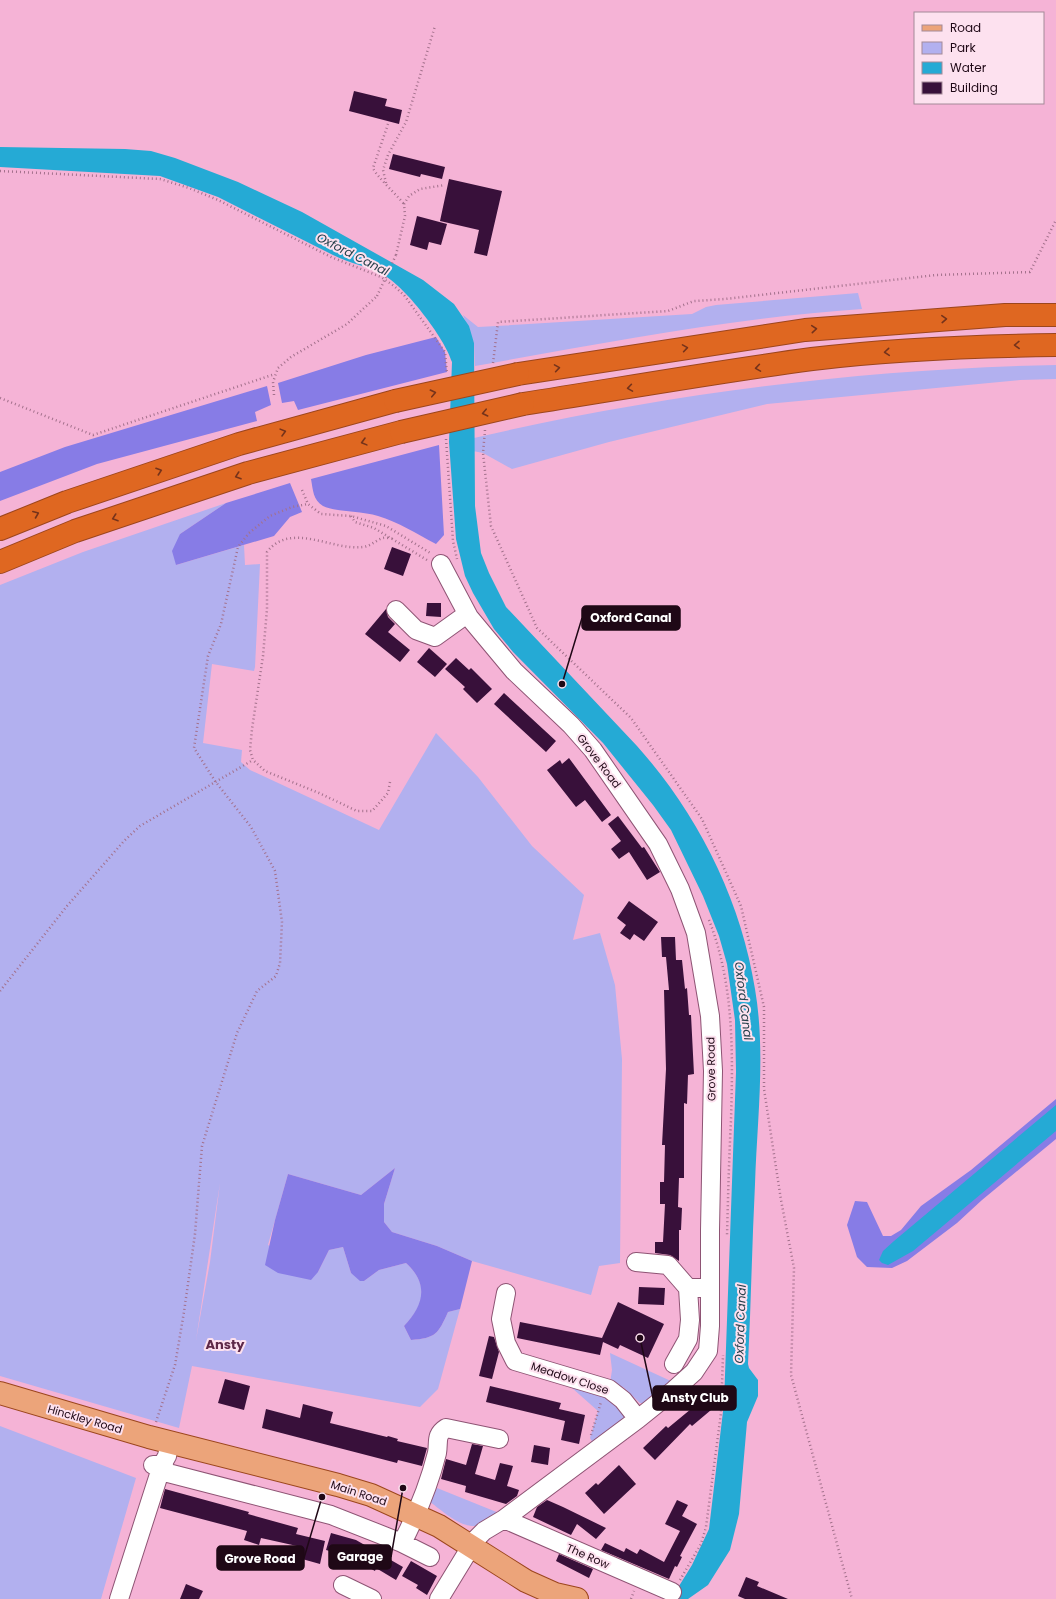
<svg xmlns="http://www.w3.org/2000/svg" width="1056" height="1599" font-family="Poppins,sans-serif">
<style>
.green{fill:#b2b0ef;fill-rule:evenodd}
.forest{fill:#877ce6}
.water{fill:#25aad5}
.building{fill:#38103a}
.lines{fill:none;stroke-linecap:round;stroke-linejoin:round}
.minor-casing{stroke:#8e5474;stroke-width:20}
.major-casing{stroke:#9c461d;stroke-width:24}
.highway-casing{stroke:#9c461d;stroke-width:24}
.path{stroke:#a3718c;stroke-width:2.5;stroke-dasharray:1 3;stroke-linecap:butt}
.minor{stroke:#fff;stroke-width:18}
.major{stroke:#eca47a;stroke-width:22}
.highway{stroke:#df6721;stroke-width:22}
.highway-bridge-casing{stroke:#9c461d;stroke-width:24;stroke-linecap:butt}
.path-bridge{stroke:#a3718c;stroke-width:2.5;stroke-dasharray:1 3;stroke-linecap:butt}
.highway-bridge{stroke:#df6721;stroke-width:22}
.oneway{stroke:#75331b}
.labels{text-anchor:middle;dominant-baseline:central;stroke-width:4;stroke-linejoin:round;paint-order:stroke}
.street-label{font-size:11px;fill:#1f0816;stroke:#fde1ef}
.water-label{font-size:12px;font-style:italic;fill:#26404b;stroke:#fde1ef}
.quarter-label{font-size:13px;font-weight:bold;fill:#5e2848;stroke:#fde1ef}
.leader{fill:none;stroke:#1f0816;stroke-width:1.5}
.callout-dot{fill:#1f0816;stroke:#fde1ef;stroke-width:1.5}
.callout{fill:#1f0816;stroke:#1f0816;stroke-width:1.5}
.callout-label{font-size:12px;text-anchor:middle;font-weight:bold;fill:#fff}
</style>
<rect width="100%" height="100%" fill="#f5b3d6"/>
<path class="green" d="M858,293L862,309C732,318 604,343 475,366L474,343L463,315L478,327L497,326L692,314L706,307L716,305Z
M1056,365V379L1020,380L767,404L609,442L512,469L483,453L473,451L474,438C664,394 860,369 1056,365Z
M226,503L180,534L176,565L244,545L245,565L260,564L255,667L254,671L212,664L203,743L242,750L241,762L250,770L379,830L436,733L478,777L532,846L584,895L573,940L600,933L615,985L622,1059L620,1263L599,1266L591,1295L472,1261L437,1246L392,1232L384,1222V1204L395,1168L361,1195L288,1174L268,1245L318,1272L329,1250L343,1247L351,1273L364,1281L379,1270L406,1263C429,1284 425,1305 404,1326L411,1340C436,1338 438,1334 448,1312L460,1309L438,1389L420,1407L192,1366L179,1428L0,1376V585L83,552ZM220,1183L210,1262L196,1340Z
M610,1353L673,1382L644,1403H640L623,1387L610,1383L612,1370Z
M585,1384L631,1414L593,1443L590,1438L598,1411L572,1388L576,1385Z
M0,1426L136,1478L101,1599H0Z
M437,1488L499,1513C493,1516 487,1522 481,1525C463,1531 443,1511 430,1502Z"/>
<path class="forest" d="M436,337L445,352L447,372L298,410L294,401L282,403L278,383L366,355Z
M267,386L271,405L255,412L257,421L97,464L0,501V472L65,447Z
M439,445L444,535L436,544C417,534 398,522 378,516C363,511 334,512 323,506C313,500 313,490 311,479Z
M290,483L302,512L290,517L274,536L176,565L172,551L180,534L226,503Z
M1056,1099V1139L982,1200L957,1223L907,1261L892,1268L867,1267L857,1257L847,1225L855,1201L867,1202L883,1236H891L901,1230L921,1206L971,1170Z
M395,1168L384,1204V1222L392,1232L437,1246L472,1261L460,1309L448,1312C438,1334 436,1338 411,1340L404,1326C424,1305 429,1284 406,1263L379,1270L364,1281H360L351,1273L343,1247L329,1250L318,1272L311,1280L278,1273L265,1265L275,1220L288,1174L361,1195Z"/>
<path class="water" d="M0,147L125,149L151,151L175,158L238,182L302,212L423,280L454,304L469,326L474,343L475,506L481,553L489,573L506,607L637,746C697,813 741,899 755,989C766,1053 757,1120 755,1184C752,1244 751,1304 748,1364L749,1368L758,1380V1396L747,1422L739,1514L730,1550L708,1585L688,1599H671L692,1565L709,1529L724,1403L736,1072L735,1020L727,964L719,936L703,896L671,830L653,805L603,743L513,652L494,629L473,593L465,576L456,539L449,442L452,362C445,338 404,285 382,274C366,266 349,263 333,255L218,197L160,176L0,167Z
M1056,1105V1131L913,1251L888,1265L882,1263L879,1260L883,1251L894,1241Z"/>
<path class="building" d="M354,91L387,99L385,106L402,110L399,124L349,111Z
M393,154L445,167L442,179L421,174L420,177L389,169Z
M449,179L502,191L487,256L474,253L479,230L440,221Z
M417,216L447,224L441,245L429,242L427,250L410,245Z
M392,547L411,554L403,576L384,569Z
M427,603H441V617L426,616Z
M386,609L388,617L395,624L388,632L410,650L400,662L365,634Z
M429,648L447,664L435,677L417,662Z
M456,658L469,670L471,668L492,689L477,703L463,689L465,687L445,669Z
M504,693L556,741L546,752L494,704Z
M569,758L611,815L602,822L585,800L576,807L547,770L560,760L562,764Z
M618,816L642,848L644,847L660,872L647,880L629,852L619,859L611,849L621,841L608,824Z
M629,901L658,922L644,941L634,934L630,940L620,933L626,925L617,918Z
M661,937H675L676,960H682L685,989L687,988L689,1015H691L694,1074L688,1075L687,1104L684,1103V1178H679L678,1207L682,1208L681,1230H679V1261L670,1255L655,1253V1242H663L665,1204H660V1182H664L665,1145H662L666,1069L664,990H669L666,957H662Z
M639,1287L665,1288L664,1305L638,1304Z
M618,1302L664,1324L648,1358L620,1345L618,1349L603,1342L600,1355L517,1338L520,1322L602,1338Z
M489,1336L494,1337L499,1352L492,1379L479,1376Z
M225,1379L250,1386L244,1410L218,1403Z
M490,1386L561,1403L559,1409L585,1415L579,1444L561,1440L565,1421L486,1402Z
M697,1394L711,1410L692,1426L690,1424L655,1460L643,1448L666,1426L668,1428L691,1409L686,1403Z
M303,1404L333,1412L330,1423L387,1437L388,1436L398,1439L397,1441L427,1448L422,1466L398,1460L397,1463L262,1428L266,1409L300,1418Z
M472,1444L483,1446L475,1474L495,1480L500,1463L513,1466L507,1486L519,1490L517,1496L506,1504L465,1492L466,1486L441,1479L446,1459L466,1465Z
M534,1445L550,1448L548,1465L531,1462Z
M619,1465L636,1484L604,1514L585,1493L596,1483L598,1485Z
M165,1489L249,1512L248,1514L298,1528L296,1534L325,1541L320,1564L295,1557L297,1546L261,1538L259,1545L244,1540L247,1531L160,1508Z
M547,1500L563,1507L606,1528L596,1539L577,1524L571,1535L533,1517L537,1507Z
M677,1500L688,1505L682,1516L697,1524L680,1556L682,1557L677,1567L675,1566L669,1579L601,1550L605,1543L624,1552L626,1548L637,1554L640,1549L664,1562L680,1531L665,1524Z
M331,1533L356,1540L403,1567L396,1580L376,1568L375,1571L348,1556L326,1550Z
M559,1554L593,1569L589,1578L556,1561Z
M411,1561L437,1576L427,1595L416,1588L418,1585L402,1576Z
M746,1577L759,1582L757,1586L788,1599H745L738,1596Z
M186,1584L203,1591L199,1599H180Z"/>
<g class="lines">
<g class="minor-casing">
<path id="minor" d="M396,610L416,630L435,637L467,614
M636,1262L668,1265L688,1288
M506,1293L501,1319L506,1343L515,1361L609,1389L623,1400L638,1419
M674,1364L688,1339L690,1320L688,1288H710
M170,1442L167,1456L162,1465L168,1473L331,1515L402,1543L430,1557
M504,1519L672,1592
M402,1543C417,1514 429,1485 437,1453C439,1442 435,1435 446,1428L499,1439
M343,1585L372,1599
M119,1599L162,1465H153
M439,1599L475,1540L484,1531L504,1519L638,1419L674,1390L694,1372L708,1351L710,1326V1230L713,1071L710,1016L696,933L680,889L658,844L593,750L571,725L514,671L469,617L441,564"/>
</g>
<g class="major-casing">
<path id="major" d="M0,1393L149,1437L338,1485L371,1495L439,1526L526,1581L555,1594L577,1599"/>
</g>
<g class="highway-casing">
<path id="highway" d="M518,374L805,330L1005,315H1056
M523,404C619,389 715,372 812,359C893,349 975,346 1056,345
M0,529L67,502L239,444L395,401
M0,562L75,531L248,473L401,432"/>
</g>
<path class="path" d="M388,124L373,168C377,177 396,194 404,204
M0,171L160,179L189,188L218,200L331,257L381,277L394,286L404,295L445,352L447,374
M386,183L383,170L388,155L406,122L435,26
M396,255L405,216L404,204L409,196L420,189L445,185
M493,363L498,322L668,311L694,301L725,299L936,275L1030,272L1056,220
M274,395L273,382L278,368L291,357L347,324L377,296
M0,398L93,435L275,374
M485,430L483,453L491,526L537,628L631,718L702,819L741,906L764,1007V1089L781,1200L794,1268L791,1375L852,1599
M446,439L453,541L457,559
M302,490L308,504L321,514L351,516L386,526L432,554
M351,516L355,522L374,528L427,560
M390,782L388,793L372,811H357L319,793L265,771L253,760L250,750L252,729L263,656L267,609V552C291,521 332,551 363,547C371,546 376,540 383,538C386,537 392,539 395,539
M709,920C734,984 733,1052 731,1120C729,1159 728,1197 727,1236
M0,991L67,906L124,841L140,826L253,760
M156,1422L175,1365L184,1312L195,1234L202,1146L237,1033L257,991L276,976L280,963L282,922L275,871L251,827L215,781L194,748L208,656L221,624L238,547L249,533L270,516L292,507L308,504
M591,1435L601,1402
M680,1580L701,1544L706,1527L721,1413L723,1355
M631,1599L634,1591"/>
<use href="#minor" class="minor"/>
<use href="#major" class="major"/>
<use href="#highway" class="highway"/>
<g class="highway-bridge-casing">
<path id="highway-bridge" d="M395,401L518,374
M401,432L523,404"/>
</g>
<path class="path-bridge" d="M377,296L396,255"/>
<use href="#highway-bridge" class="highway-bridge"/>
</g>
<defs><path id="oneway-chevron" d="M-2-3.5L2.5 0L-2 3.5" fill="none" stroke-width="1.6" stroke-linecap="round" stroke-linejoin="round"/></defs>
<g class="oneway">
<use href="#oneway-chevron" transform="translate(944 319) rotate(-3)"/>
<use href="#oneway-chevron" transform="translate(814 329) rotate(-5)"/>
<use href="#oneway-chevron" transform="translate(1017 345) rotate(179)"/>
<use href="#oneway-chevron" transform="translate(685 348) rotate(-9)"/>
<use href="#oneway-chevron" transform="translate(887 352) rotate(175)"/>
<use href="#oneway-chevron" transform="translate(557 368) rotate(-9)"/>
<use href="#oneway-chevron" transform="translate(758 368) rotate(171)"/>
<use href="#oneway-chevron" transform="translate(630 388) rotate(171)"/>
<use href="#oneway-chevron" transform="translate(433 393) rotate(-12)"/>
<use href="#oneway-chevron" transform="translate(485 413) rotate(167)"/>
<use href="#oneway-chevron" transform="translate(283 432) rotate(-15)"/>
<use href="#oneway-chevron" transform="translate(364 442) rotate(165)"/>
<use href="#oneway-chevron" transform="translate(159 471) rotate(-19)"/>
<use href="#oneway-chevron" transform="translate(238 476) rotate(161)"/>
<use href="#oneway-chevron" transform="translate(36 514) rotate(-22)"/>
<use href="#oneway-chevron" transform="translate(115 518) rotate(161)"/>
</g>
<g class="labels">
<g class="street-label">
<text transform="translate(599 761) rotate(53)">Grove Road</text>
<text transform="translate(711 1069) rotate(-91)">Grove Road</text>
<text transform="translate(570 1378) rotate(18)">Meadow Close</text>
<text transform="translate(85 1419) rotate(16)">Hinckley Road</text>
<text transform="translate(359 1493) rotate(18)">Main Road</text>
<text transform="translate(588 1556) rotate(24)">The Row</text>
</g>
<g class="water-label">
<text transform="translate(353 254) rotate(27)">Oxford Canal</text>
<text transform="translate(744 1001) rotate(83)">Oxford Canal</text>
<text transform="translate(740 1324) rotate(-88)">Oxford Canal</text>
</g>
<g class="quarter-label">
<text x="225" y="1344">Ansty</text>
</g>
</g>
<path class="leader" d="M562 684L582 618M640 1338L653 1398M403 1488L391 1557M322 1497L304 1558"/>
<g class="callout-dot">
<circle cx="562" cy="684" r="4"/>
<circle cx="640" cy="1338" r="4"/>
<circle cx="403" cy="1488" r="4"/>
<circle cx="322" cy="1497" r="4"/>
</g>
<g class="callout">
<rect x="582" y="606" width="98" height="24" rx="4"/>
<rect x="653" y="1386" width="83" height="24" rx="4"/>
<rect x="329" y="1545" width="62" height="24" rx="4"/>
<rect x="217" y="1546" width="87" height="24" rx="4"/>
</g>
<g class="callout-label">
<text x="631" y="622">Oxford Canal</text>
<text x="695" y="1402">Ansty Club</text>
<text x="360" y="1561">Garage</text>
<text x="260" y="1563">Grove Road</text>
</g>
<rect x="914" y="12" width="130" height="92" fill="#fde1ef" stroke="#a48a98"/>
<rect x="922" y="25" width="20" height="6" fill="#eca47a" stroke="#a48a98"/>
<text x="950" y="32" font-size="12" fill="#1f0816">Road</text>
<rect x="922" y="42" width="20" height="12" fill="#b2b0ef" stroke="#a48a98"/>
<text x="950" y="52" font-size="12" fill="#1f0816">Park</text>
<rect x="922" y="62" width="20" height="12" fill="#25aad5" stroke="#a48a98"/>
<text x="950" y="72" font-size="12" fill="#1f0816">Water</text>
<rect x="922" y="82" width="20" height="12" fill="#38103a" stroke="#a48a98"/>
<text x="950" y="92" font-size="12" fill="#1f0816">Building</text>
</svg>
